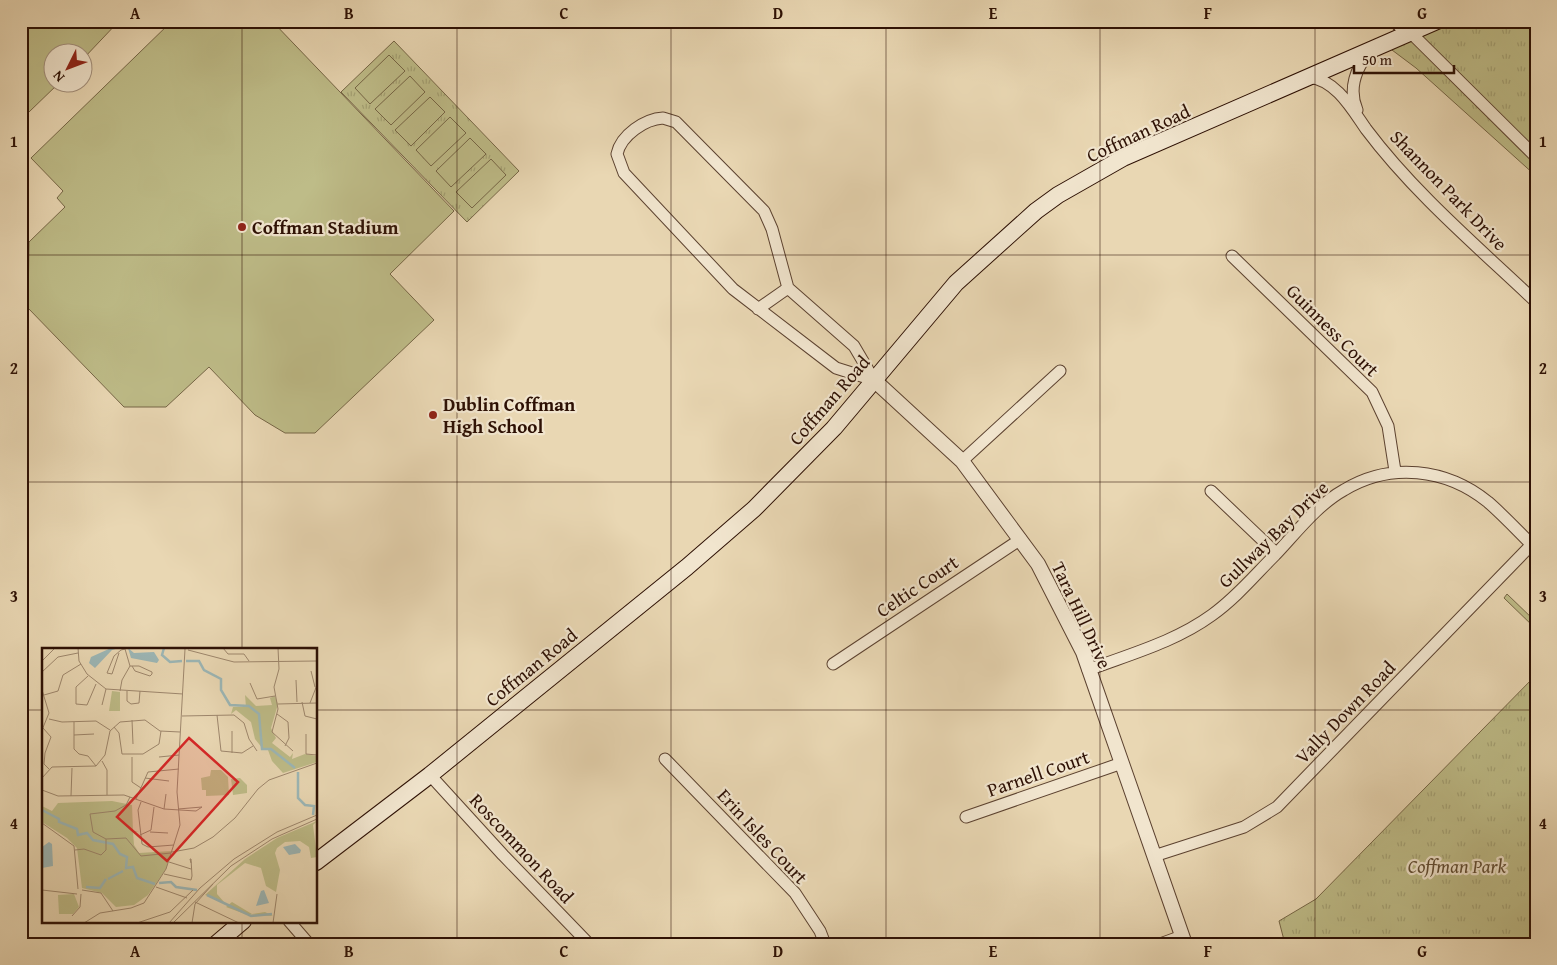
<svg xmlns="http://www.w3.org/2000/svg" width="1557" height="965" font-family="'Gentium Book Plus',serif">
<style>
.park{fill:url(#park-tufts);stroke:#766646}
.garden{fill:#bebc88;stroke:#766646}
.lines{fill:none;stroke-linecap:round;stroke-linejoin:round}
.minor-casing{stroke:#5c4230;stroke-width:13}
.tertiary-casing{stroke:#5c4230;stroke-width:16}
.secondary-casing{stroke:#2d1004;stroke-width:18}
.minor{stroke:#f1e5ce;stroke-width:11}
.tertiary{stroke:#f1e5ce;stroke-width:14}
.secondary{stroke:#f1e5ce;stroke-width:16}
.grid{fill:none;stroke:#2d1004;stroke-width:1;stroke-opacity:0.55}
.poi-dot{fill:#8f2418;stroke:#f1e5ce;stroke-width:2}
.labels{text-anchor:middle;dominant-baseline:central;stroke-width:4.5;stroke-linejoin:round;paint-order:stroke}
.street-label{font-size:19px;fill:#2d1004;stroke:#f1e5ce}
.poi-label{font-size:19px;font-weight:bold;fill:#2d1004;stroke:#f1e5ce;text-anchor:start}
.park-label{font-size:19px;font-style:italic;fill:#604c32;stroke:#f1e5ce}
.inset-river{fill:none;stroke:#9cb7b7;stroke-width:2.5}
.inset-road{fill:none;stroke:#9e876d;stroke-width:1}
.view{fill:#d62828;fill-opacity:0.15;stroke:#d62828;stroke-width:2.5}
.inset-edge{fill:none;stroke:#2d1004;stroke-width:2.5}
.neatline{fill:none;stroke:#2d1004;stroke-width:2}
.grid-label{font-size:16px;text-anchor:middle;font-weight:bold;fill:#2d1004}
</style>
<defs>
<pattern id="park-tufts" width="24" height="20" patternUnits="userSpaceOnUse" patternTransform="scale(1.25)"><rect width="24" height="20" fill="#bebc88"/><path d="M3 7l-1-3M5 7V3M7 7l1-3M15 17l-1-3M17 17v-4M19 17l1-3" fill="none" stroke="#a4a174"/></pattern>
</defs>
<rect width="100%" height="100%" fill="#e9d7b3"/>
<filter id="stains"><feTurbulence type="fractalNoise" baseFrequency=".004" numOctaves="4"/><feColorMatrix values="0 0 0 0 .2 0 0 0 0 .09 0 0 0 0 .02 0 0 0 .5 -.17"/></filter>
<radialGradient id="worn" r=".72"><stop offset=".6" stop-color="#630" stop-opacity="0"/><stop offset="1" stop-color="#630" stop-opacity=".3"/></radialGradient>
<path class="park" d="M1437,21H1536V176L1416,68L1384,44Z
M394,41L519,171L467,222L341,92Z
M1507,594L1536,622V629L1504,598Z
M1536,675V944H1285L1279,921L1316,899Z"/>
<path class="garden" d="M21,21H119L83,59L82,52H52V82L59,83L29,112L21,104Z
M172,21H272L454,211L390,274L434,320L315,433H285L255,415L209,367L166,407H124L28,308L29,242L65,207L57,198L63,191L31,158Z
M389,55L405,71L370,104L355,88Z
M410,76L425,92L391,125L375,109Z
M430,97L445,112L411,146L395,130Z
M450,117L466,133L431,166L416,150Z
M470,138L486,154L451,187L436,171Z
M491,159L506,175L472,208L456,192Z"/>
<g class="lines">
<g class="minor-casing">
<path id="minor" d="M1410,32L1536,157
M1309,77C1336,80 1352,109 1366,129C1414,193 1478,247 1536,302
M1357,110C1348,89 1356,68 1370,51
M663,118L676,122L764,211L772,229L788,288L854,346L874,380L836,368L733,289L624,173L617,154C621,135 645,119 663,118Z
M1232,256L1372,392L1388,426L1395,471
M758,309L788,288
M962,461L1060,371
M1211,491L1276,553
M833,664L1021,539
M1088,670C1130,654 1175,642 1212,615C1236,598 1255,575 1275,555C1296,533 1317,505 1344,490C1390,462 1446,468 1488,502C1503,515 1517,530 1531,544
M665,759L795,893L820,931L825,944
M430,775L503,855L589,944
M966,817L1122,763
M1154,856L1244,827L1277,807L1536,540
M289,921L309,944
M1160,944L1182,936"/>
</g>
<g class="tertiary-casing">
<path id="tertiary" d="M874,380L962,461L1038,564L1083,652L1185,944"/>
</g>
<g class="secondary-casing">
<path id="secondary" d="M1397,21L1410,32
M316,862L430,775L687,567L754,509L834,428L956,283L1036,211L1058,195L1123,158L1437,21
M216,944L243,921"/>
</g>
<use href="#minor" class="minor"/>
<use href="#tertiary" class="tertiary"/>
<use href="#secondary" class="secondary"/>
</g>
<path class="grid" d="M242,21V649M457,21V944M671,21V944M886,21V944M1100,21V944M1315,21V944M21,255H1536M21,482H1536M21,710H44M316,710H1536M242,921V944"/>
<g class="poi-dot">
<circle cx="242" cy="227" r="5"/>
<circle cx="433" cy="415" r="5"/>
</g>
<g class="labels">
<g class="street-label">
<text transform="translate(1138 133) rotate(-25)">Coffman Road</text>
<text transform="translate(1449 190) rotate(46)">Shannon Park Drive</text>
<text transform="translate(1333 330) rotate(45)">Guinness Court</text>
<text transform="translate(829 400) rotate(-49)">Coffman Road</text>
<text transform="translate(1273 534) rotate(-44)">Gullway Bay Drive</text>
<text transform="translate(917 586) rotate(-34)">Celtic Court</text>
<text transform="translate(1082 615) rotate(65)">Tara Hill Drive</text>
<text transform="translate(531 667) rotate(-39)">Coffman Road</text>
<text transform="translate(1345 712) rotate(-46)">Vally Down Road</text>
<text transform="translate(1038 773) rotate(-19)">Parnell Court</text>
<text transform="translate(763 836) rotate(47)">Erin Isles Court</text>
<text transform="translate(522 848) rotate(47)">Roscommon Road</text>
</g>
<g class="poi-label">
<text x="252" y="227">Coffman Stadium</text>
<text x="443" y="404">Dublin Coffman<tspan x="443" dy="22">High School</tspan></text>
</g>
<g class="park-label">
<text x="1457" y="866">Coffman Park</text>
</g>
</g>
<g transform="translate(42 648)">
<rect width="275" height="275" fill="#e9d7b3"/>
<path d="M275,173L271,177L275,209L269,210L267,199L258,193L243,194L235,200L233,205L238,222L234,244L224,238L219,220L203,215L175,237V246L182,254L163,247L203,211L235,190Z" fill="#bebc88"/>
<path d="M190,254L210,266L223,264L231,268L203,266L184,259Z" fill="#bebc88"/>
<path d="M70,43L78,44V63H67ZM203,47L214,58L230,57L228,50L233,48L236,56L229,80L234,90L230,95L248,109L251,105L250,111L263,106L275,108V114L241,125L230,113L226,102L221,101L213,91L209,74L194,62L189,66L191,59H204ZM70,153L90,157L91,183L97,184H91L92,197L97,205L130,203L124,221L106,247L92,257L74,259L60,245L40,240L35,200L25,190L0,174V158L10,163L16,155ZM32,246L37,259L31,266H17L16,247Z" fill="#bebc88"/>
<path d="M169,122H179L186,129L187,147L164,148V142H160L159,130L168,128ZM198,130L205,137V145L191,147L189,131ZM43,222L61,232L58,238L44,236Z" fill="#bebc88"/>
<path d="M69,0H77L70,2L53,20L47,15L49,9ZM86,0L92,5L112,4L117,12L115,15L89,10ZM7,194L10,196L11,218L0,220V199ZM253,196L259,202L258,205L247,207L241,199ZM222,242L227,255L214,258L219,243Z" fill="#9cb7b7"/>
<path class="inset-river" d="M122,0L120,7L128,14L140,13M144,13H157L162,22L179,31V42L188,57L207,58L217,66L220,101H229L253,120M256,124V150L263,157L272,158L271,167M0,162L17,171V174L35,181L36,187L45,185L51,192L71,196L78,206L85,209L84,220L91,219L95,230L113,236M66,231L81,223M117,235L129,234L134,239L155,242M44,239L58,240L64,231M165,247L209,268L230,266"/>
<path class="inset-road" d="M36,0L37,13L45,26L64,41L141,46M181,0L186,6H202L207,13M236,0L237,21L232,39L236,61L230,84L251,103M250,0L275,1M146,2L192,14L275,13M77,5L70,26L65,25L72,8L79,2L83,1M0,13L13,0M88,18H97L110,24V26L108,28L93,23L90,18M269,23L273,39M0,24L16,9L36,5M46,28L34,39V56L45,57L54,36M254,32L255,54M208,35L215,51L233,48M0,42L7,65L0,82M78,43L80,32L88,18L83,1M85,43V53L89,56L97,55L98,43M2,47L16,43L21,27L39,16M260,54L263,68L275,71M268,55L275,37M236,56L275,55M60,57L64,41M235,66L246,74L247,90L243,98M175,67L179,103L200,105L211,98M140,68L192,67L202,75L207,91L215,103M7,71L20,74L54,73L68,82M90,72L91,96M32,74V101L37,106L46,108L54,118M72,79L77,85L80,106M1,80L9,89L3,105L2,116L7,121M264,86V106L275,107M32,87L52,86M190,105V83M80,106H101L117,96L119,83M90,109V134L99,140M117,109L137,107M60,113L65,122V147M0,130L10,119L54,118L63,107L68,83L78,74L103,72L118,83L138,84M103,130L127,133M0,142L16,148L82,147L122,161L154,163L160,159L136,161M29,148L30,120M88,149L84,157L73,163L48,166L51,184L64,191L84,190L99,208L129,205M94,151L106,124L137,121M99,154L96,162L100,196L106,199L132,197M122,161L124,146M0,175L32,198L36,241M108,184L126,185M98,187L109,182L112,159M33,202L42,201L59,207L64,202V191M130,204L152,200L171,189L193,170L216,141L227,132L275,115M127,214L149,221M122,226L149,232L150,228L149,211H148L149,215M114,239L145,250M0,242L35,246M40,242L59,245L71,263M153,254L197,275M30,268L38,259L39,246M42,275L58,265L89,260L102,255L124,221L138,177L135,144L143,1M95,275L128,264L151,242M127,275L158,240L192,211L235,184L275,167M131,275L189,218L230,191L275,171M150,275L153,256L171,236M231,275L235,246"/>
<path class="view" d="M147,90L196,134L125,213L75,169Z"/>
<rect width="275" height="275" class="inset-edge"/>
</g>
<rect width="1557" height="965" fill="none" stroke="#e9d7b3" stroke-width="55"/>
<g transform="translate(68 68) rotate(228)"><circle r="24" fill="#f1e5ce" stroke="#a3907d"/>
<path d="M0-4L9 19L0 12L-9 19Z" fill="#8f2418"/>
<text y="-8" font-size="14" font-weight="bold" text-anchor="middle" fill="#2d1004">N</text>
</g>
<path d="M1354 65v8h100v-8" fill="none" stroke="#2d1004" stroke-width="2.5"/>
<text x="1362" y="65" font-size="15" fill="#2d1004" stroke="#f1e5ce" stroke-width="4" paint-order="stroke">50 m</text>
<rect x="28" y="28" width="1502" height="910" class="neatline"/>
<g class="grid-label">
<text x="135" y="19">A</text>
<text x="349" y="19">B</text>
<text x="564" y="19">C</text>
<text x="778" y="19">D</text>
<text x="993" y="19">E</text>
<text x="1208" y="19">F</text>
<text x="1422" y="19">G</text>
<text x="14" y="147">1</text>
<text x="1543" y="147">1</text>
<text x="14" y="374">2</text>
<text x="1543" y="374">2</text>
<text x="14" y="602">3</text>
<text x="1543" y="602">3</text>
<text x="14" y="829">4</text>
<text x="1543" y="829">4</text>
<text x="135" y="957">A</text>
<text x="349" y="957">B</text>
<text x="564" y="957">C</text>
<text x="778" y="957">D</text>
<text x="993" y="957">E</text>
<text x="1208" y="957">F</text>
<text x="1422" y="957">G</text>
</g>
<rect width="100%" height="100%" filter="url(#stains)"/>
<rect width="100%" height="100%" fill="url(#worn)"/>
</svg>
